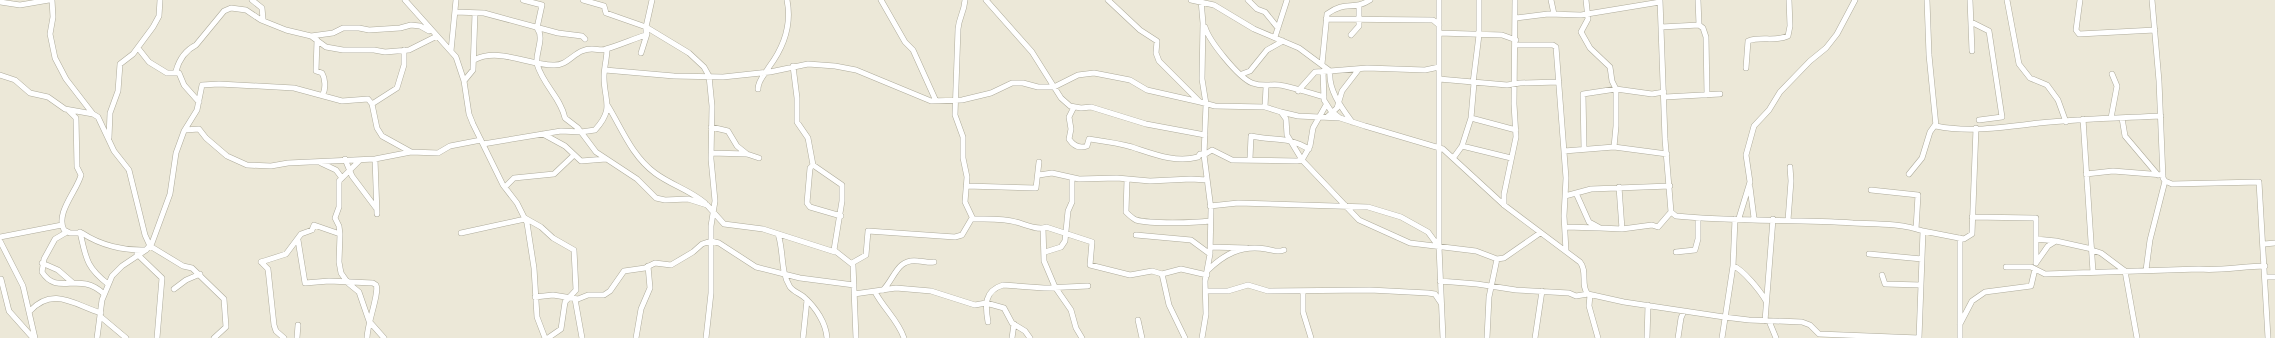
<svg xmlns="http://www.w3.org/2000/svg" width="2275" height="338" font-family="'PT Sans Narrow',sans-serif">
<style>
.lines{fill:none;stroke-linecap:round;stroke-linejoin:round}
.minor-casing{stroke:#aeab9b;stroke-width:6}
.minor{stroke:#fff;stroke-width:5}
</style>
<rect width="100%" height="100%" fill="#ece8d8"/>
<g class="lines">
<g class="minor-casing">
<path id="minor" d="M52,0L53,17L50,34L55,58L66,79L93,114
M252,0L262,8L263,19
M405,0L456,57L464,81L469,114L473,124L503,185L517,203L527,223L534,268L537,317L545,338
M523,0L542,5L537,28C545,39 535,52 537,64C543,85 561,98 565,118L578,128L596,152L637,179L656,198L665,200L688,199L707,205L724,224L763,229L835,252
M652,0L646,27L689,53L704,67L709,76L712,106L711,159L715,201L711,226V293L706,338
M881,0L905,42L913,50L936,101
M965,0C964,13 959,17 958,29L955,115L963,137V158L967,177L965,202L973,219C987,219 1003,218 1016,222C1024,224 1039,231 1046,227L1092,242L1090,265L1130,275L1152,271L1162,274L1169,305L1185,338
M986,0L1032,52L1061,98L1070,106L1081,108L1091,107L1146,124L1205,135
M1108,0L1140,30L1157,41L1156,53L1159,61L1200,102L1215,106L1265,107
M1191,0L1214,5L1254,29L1299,48L1330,71L1367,68L1425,70L1439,67
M1201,0L1203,23L1202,79L1206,104L1204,155L1211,209L1210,254L1205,281L1206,314L1202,338
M1248,0L1257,9L1265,12L1278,28
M1439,0V247L1443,338
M1551,0L1554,14
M1586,0L1588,19L1581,32L1590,48L1610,67L1612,81L1616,89L1652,94L1664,92
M1660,0L1665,139L1671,212L1676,216C1735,222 1794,219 1853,223C1876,224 1901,223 1923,231L1919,338
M1927,0L1929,55L1936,126C1968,133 2007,127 2039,123C2080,119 2120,118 2161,116
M1970,0L1972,51
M2007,0L2019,64L2030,78L2047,85L2058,100L2066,122
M2080,0L2076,30L2079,34L2155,30
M2152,0L2159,81L2163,178L2165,181L2172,184L2259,182L2268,338
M0,2L20,5L49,0
M455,12L484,13L558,33L582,36L585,39
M1516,18L1548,14L1581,15L1660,2
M1326,19L1433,20L1439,25
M1971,22L1989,31L2002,117L1979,120
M1699,25L1703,28L1706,37L1707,95
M1205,27C1209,41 1238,77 1252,83C1263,87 1269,84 1279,85C1288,86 1314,94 1324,97
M1661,27L1699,25L1698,0
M1439,33L1502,35L1516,40
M1351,35L1359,26V5
M311,36L333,33L343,28H359L369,30L400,28L411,25L420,26L429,31
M1275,37L1287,0
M317,40L316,71L322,73C325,78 326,88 323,94
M1516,45H1553L1556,47L1566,178L1564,216L1566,251
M138,48L149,62L167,73H179L184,85L199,102
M451,51L456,0
M641,53L647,34
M474,60C498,47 528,65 553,65C566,66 572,55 582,51C593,46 600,52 606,49C620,45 633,39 646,35V27L606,13L604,6L583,0
M1322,64L1327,14C1346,0 1353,11 1370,0
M793,66L797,98V122L808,138L813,165L842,185V201L834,250L853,265L856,338
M1746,68L1748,41C1761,36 1775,42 1788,36L1790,26L1789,0
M605,70L674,76L723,77L770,72L808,64L835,66L856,70L931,101L962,100L991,93L1012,83H1023L1038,87H1054L1078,75L1094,73L1130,80L1147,90L1200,102
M176,71C179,60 186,50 196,45L224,11L231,8L246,10L261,20L286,30L311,36L326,47L343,50H374L385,52L409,50L437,36
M1323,71L1324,100L1331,111L1340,118L1365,126L1443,149L1504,205L1580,262C1588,271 1580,286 1588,294L1624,302L1724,317L1749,320L1802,322L1810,325L1819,334L1919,338
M1242,74L1250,71L1267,50L1283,41
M0,75L15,80L30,93L48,97L65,109L93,114L98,117L114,151L129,170L145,235L150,246L183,266L192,268L224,299L226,327L214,338
M1439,79L1507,85L1520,83L1559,82
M464,81L473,70L475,13
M1473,83L1479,35V0
M1266,87L1265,107L1281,112L1286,119L1287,135L1302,160L1359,220L1410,243L1476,251L1497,259L1504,258L1540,233
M758,89C758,80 765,74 769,67C784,47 792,25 787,0
M1298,91L1315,72L1330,71C1328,90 1341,107 1352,122
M1665,97L1720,94
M372,104L397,88L404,65V50
M608,106C622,129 632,156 655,173C671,185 690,190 705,203
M1074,107L1069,117L1071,129L1069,139C1073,145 1079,149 1087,146L1089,139C1103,141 1118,143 1132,147C1154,154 1175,163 1198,157L1200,154L1204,155L1212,150L1232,160L1297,161L1302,160L1310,146L1313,128L1326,105
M69,111L76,118L77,167L81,175C77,191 55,213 64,230L70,233H82C100,245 124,251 146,250
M1281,112L1298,116L1340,118
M1327,117L1337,108L1342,91L1359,69
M1471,118L1516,130
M2111,118L2117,86L2112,74
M2122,118L2125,136L2158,175
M2083,119L2093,272
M711,127L728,131L737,146L747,154
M185,130L199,129L206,138L227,156L247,165L271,166L288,163L375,159L411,152
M543,134L565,146L581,161L606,159
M109,138L110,113L118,91L120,64L133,54L153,27L159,16L160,0
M483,144L561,131L581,132L595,130C615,108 604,101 604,77C604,68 607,58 607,49
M1462,146L1511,158
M1584,149L1583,94L1616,89V126L1614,147
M1564,151L1614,147L1667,154
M711,153L747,154L759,158
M1454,157L1462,146L1471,118L1474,83
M345,159L352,176L376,208
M375,159L377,214
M1250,159L1251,136C1273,141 1288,136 1309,149
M321,163L336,170L342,178
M813,165L810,168L807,203L810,207L841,216
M1909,174L1922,158L1930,132L1935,125
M2086,174L2113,171L2163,175
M1039,175L1052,173L1079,179L1117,178L1150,181L1191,179L1207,180
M1127,179L1126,212C1129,215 1132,218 1136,220C1151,224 1194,223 1210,221
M966,186L1036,188L1039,162
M505,187L514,178L554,174L574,155
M1750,187L1754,218
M1871,190L1918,195L1916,229
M1576,193L1589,222L1600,228L1622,229L1619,187
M1565,196L1591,189L1670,186
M1504,205V194L1516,137L1514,104L1515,0
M1210,206L1238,203L1368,207L1401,217L1428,232L1439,247
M1972,217L2036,218V263
M525,218L541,227L553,238L574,250L576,290L565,302L561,329L548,338
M1739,218L1750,182L1746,155L1754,126L1769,110L1780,92L1810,61L1826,48L1837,34L1855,0
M1788,220L1791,181L1790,167
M1566,227L1599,228
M1043,228L1044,261L1055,287L1071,310L1076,328L1082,338
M1622,229L1652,225L1658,227L1671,212
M1923,231L1964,239L1972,234L1976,128
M67,232L55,239L44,259L42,272C58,297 79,270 104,294
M80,232C86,258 86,267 108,284
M461,233L525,219
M340,234L339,226L335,218L339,207V181L360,160
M778,234C784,251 780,271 790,287C794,292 801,294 805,298C816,308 826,323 827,338
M1136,235L1191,240L1210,254
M0,237L62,225
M1960,238V338
M2036,239L2056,241
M298,240L305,283L329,281L373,283L376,285C380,292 367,324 367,338
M0,241L23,286L35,338
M2264,244L2275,243
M1210,247L1247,248
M2092,250L2101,253L2125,271L2137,338
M1045,252L1061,247L1065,241L1068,211L1072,202V179
M1676,252L1695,250L1698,239V218
M137,254L162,278L157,338
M1869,254L1922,259
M261,262L286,254L301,234L312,230L314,225L340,234L339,262L341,273L348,283L359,292L369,321L384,338
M261,262L268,269L274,325L276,331L284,338
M42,263L58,270L73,283
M852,263L866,255L868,231L955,237L962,235L972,218
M2036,263L2048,246L2056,241L2092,249
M1733,266C1743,269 1761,292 1766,301
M2006,267H2031L2045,274L2199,269C2222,271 2243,266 2265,266
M2146,270L2150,240L2165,181
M1207,271C1224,254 1241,245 1266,249C1273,250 1277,253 1284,250
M1162,274L1181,269L1207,275
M1882,275L1885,284L1921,285
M2266,277H2275
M1,279L9,311L33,338
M1440,281L1477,284L1516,290L1569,293L1576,296L1588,294
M174,289L186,280L200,274
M883,290C895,278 897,258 918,261C924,261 928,263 934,262
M1206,291H1228L1248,285L1268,291L1370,290L1428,293L1435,294L1441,303
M1303,291V312L1311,338
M875,292C884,309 898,320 904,338
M854,294L896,288L931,291L975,305L986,303L1004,308L1012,323L1025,331L1030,338
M1590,295L1589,306L1598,338
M535,297L553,295L578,299L588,295H604L610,291L624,271L645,268L655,263L671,265L693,252L702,244L711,241L719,243L756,267L800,278L854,285
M575,299L582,338
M30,311C53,286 75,305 101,313
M101,317L126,338
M1138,320L1142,338
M1765,321L1773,219
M1769,321L1776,338
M988,322C985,305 984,291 1003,285L1044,288L1088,286
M1960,324L1972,301L1985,292L2031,286L2035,269
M97,338L102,300L112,276L122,266L146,250L152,243L170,194L176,153L184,131L197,110L202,85L219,84L294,88L342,101L368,99L372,104L377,128L382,136L411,152L438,153L450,146L481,140
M297,338L298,325
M636,338L641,309L650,288L648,266
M803,338L807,300
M1012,338L1014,324
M1487,338L1489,297L1497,259
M1535,338L1542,291
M1647,338L1648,305
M1678,338L1681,318L1684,311
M1722,338L1733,266L1735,219"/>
</g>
<use href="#minor" class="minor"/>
</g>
</svg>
